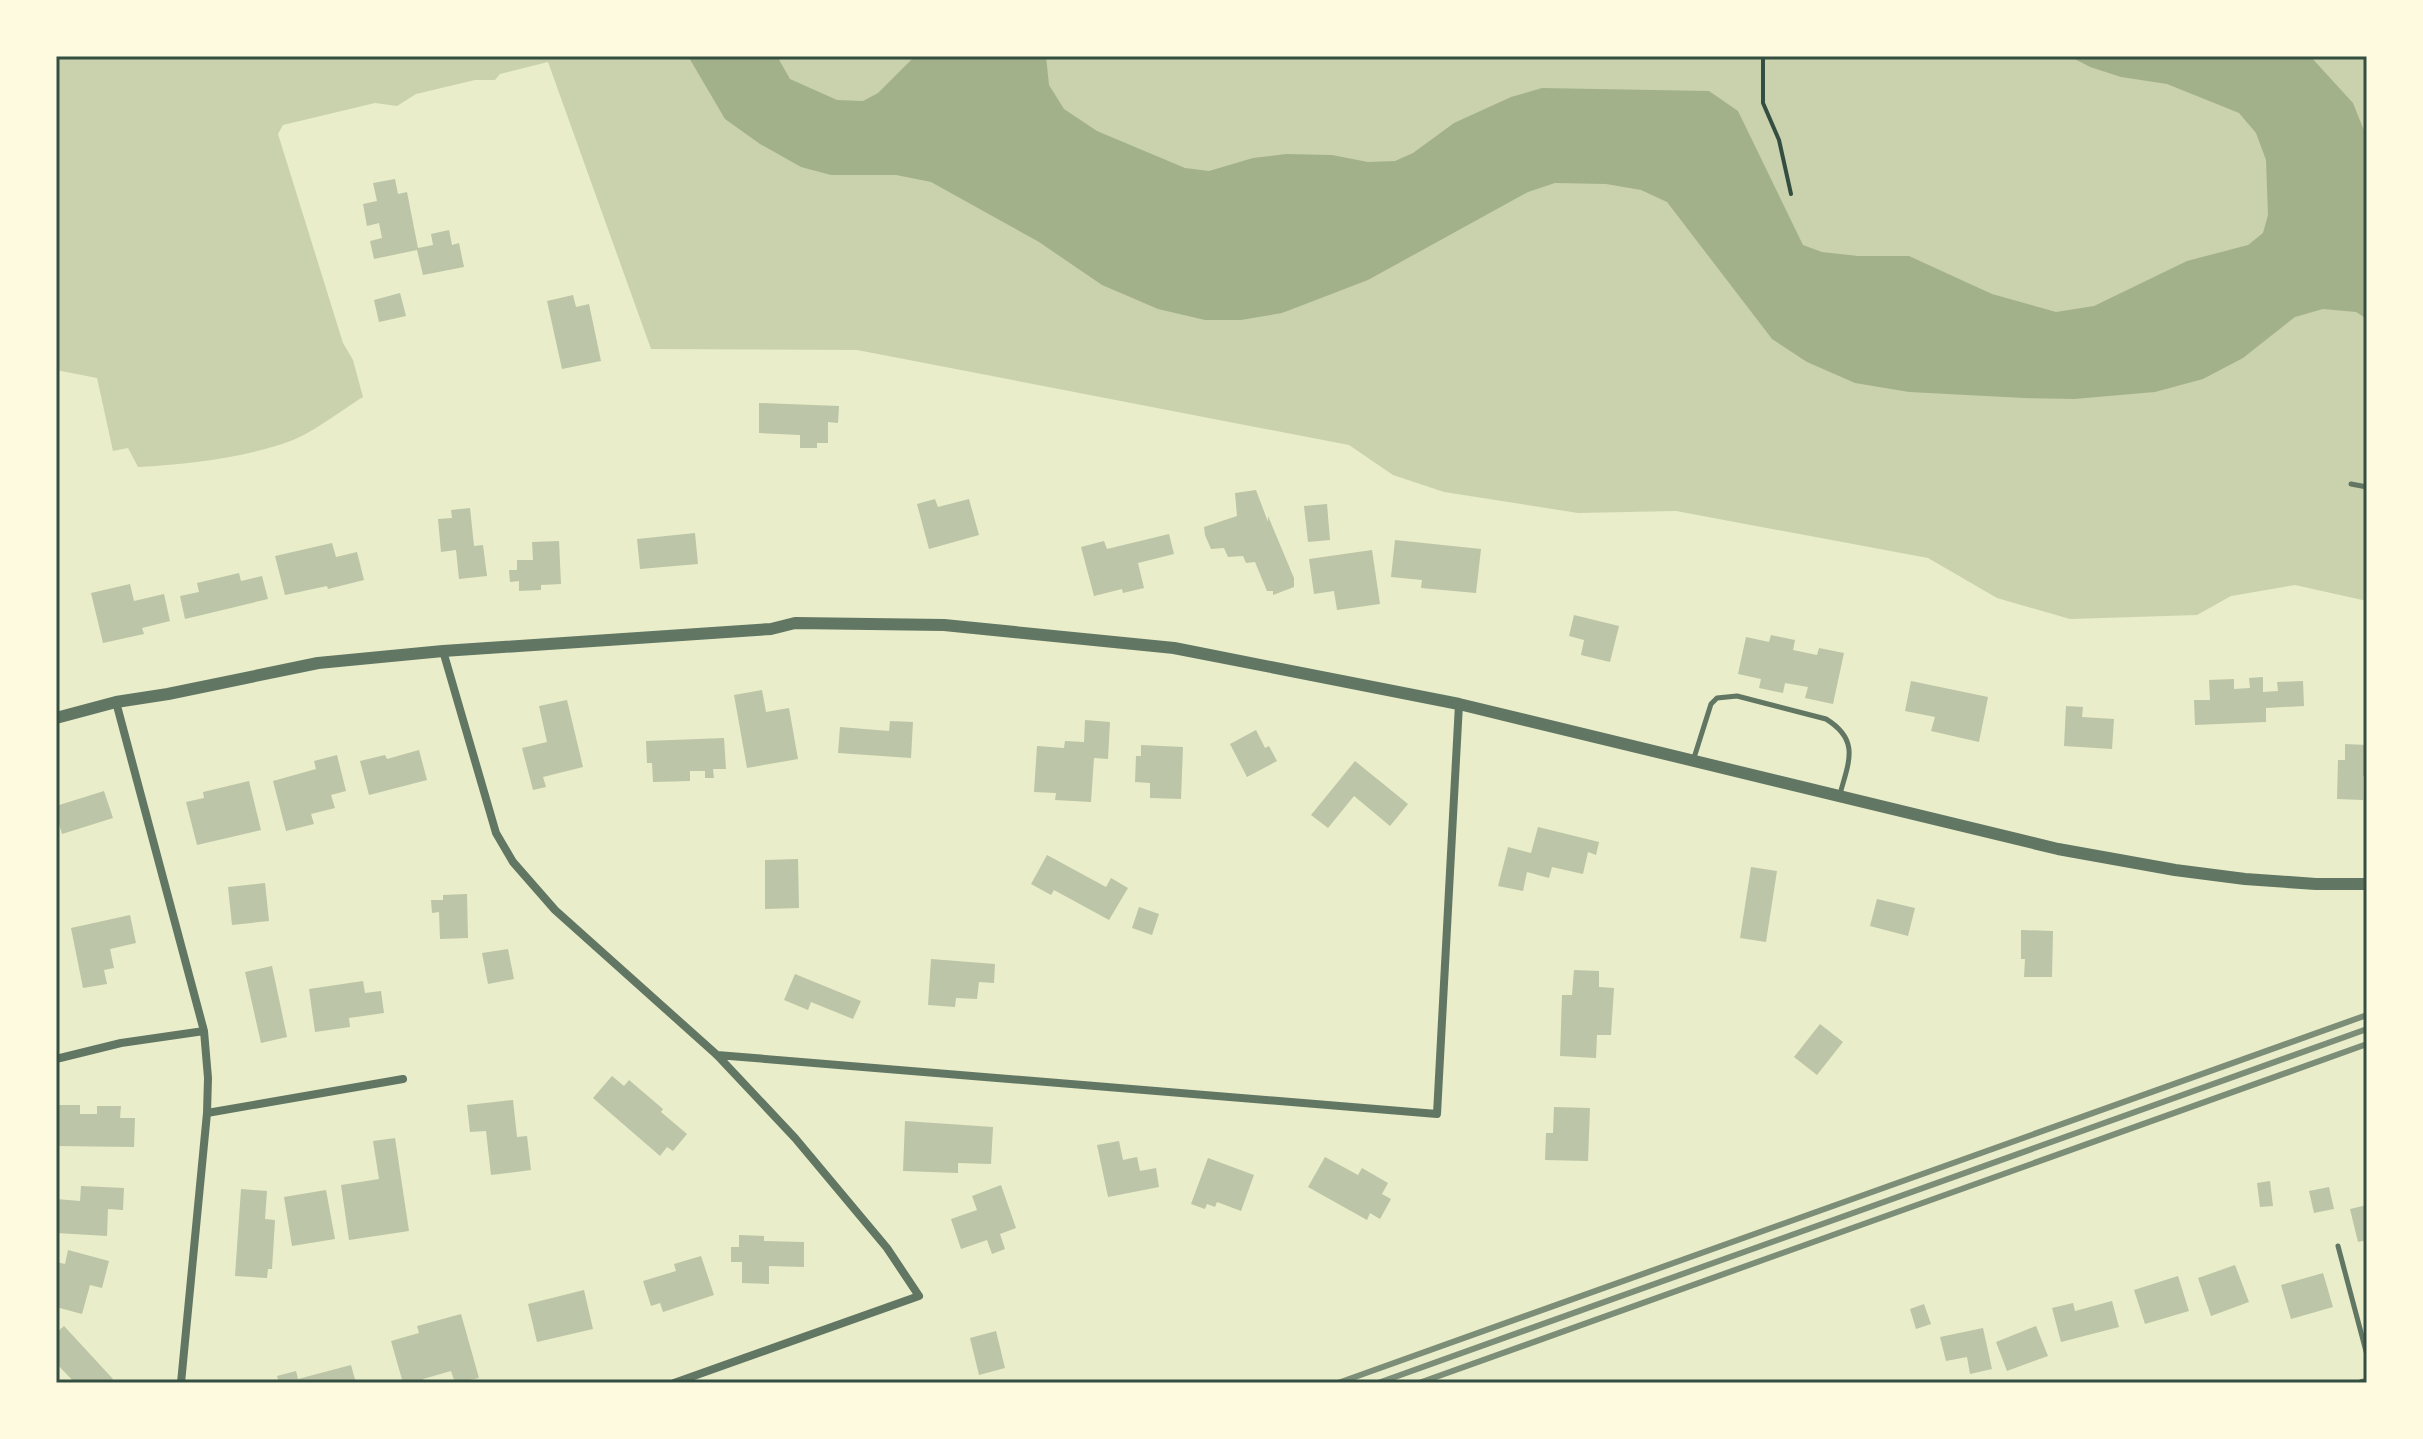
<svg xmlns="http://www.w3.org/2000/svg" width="2423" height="1439" font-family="Karla,sans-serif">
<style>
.green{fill:#cad2ad}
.water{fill:#a3b18a}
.building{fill:#bcc5a7}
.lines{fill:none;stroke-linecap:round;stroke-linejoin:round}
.path{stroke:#344e41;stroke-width:4}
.service{stroke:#617663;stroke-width:5}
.minor{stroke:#617663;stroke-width:8}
.tertiary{stroke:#617663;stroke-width:12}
.rail{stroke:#7c8e77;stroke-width:6}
.neatline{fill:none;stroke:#344e41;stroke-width:3}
</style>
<rect width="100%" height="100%" fill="#e9edc9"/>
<path class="green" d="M56,56H2367V601L2295,585L2231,596L2197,615L2070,619L1997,598L1928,558L1676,511L1578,513L1444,492L1393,475L1349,445L857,350L651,349L548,62L500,74L495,80H475L416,94L397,106L375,103L283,125L278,134L343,343L353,360L363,397C343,409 314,432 293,440C246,458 188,464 138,467L128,448L113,451L97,378L56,370Z"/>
<path class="water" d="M688,56H777L790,79L837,100L863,101L878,93L915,56H1046L1049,85L1064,109L1097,131L1185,168L1209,171L1253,158L1286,154L1332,155L1368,162L1395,161L1413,153L1454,123L1511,97L1542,88L1709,91L1738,111L1803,245L1822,252L1858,256H1909L1992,294L2056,312L2094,306L2187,261L2248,245L2263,233L2268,215L2266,160L2256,133L2239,113L2167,84L2121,77L2090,67L2069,56H2310L2353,103L2367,138V319L2356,312L2323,309L2295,317L2243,358L2203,379L2155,392L2074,399L2024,398L1909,392L1855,383L1807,362L1772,339L1667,202L1641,190L1606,184L1555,183L1528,192L1368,280L1282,313L1241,320H1205L1158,309L1102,285L1039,242L931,182L896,175H831L801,167L760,144L725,119Z"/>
<path class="building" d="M395,179L398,194L407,192L418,248L433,245L431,234L449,230L452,245L459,243L464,267L423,275L417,250L374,259L370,241L382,238L379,223L367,226L363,204L377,201L373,183Z
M400,293L406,316L379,322L374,300Z
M573,295L576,307L589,304L601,361L562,369L547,301Z
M759,403L839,406L838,423L828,422V443H817V448H800V435L759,433Z
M1256,490L1268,522V516L1294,578V587L1273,595V591H1267L1255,562L1246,563L1243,556L1228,557L1224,548L1211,549L1205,535L1204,527L1237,516L1235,493Z
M935,499L938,507L969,499L979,535L929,549L917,504Z
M1327,504L1330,540L1308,542L1304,506Z
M470,508L474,546L483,545L487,576L459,579L456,550L441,552L438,519L452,518L451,510Z
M695,533L698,564L640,569L637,539Z
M1169,534L1174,554L1138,563L1144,588L1123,593L1122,589L1094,596L1081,547L1104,541L1107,549Z
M1395,540L1481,549L1476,593L1421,588L1422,580L1391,577Z
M559,541L561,584L541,585V590L519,591V581L510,582L509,570H517V560H533L532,542Z
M332,543L336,557L357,552L364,580L328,589L327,586L285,595L275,556Z
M1372,550L1380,604L1337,610L1334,591L1314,594L1309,559Z
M239,573L241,581L262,576L268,599L185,619L180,596L199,592L197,583Z
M130,584L134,601L164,594L170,621L142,628L144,634L103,643L91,593Z
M1574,615L1619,626L1610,662L1581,655L1584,640L1569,636Z
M1771,635L1795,640L1793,650L1817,655L1819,648L1844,653L1833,704L1805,698L1808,687L1785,683L1783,693L1759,688L1761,679L1738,674L1746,637L1769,642Z
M2263,677V692L2278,691L2277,682L2303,681L2304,706L2266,708V722L2195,725L2194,700H2210L2209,680L2234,679V689L2250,688L2249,678Z
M1911,681L1988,697L1979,742L1931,731L1935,717L1905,711Z
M762,690L766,712L789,708L798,759L747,768L734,695Z
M567,700L583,767L543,777L546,787L533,790L522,748L547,742L539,706Z
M2066,706L2083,707L2082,717L2114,719L2112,749L2064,746Z
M1085,720L1110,722L1108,759L1094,758L1091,802L1055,800L1056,793L1034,792L1037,746L1064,748L1065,741L1084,742Z
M890,721L913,722L911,758L838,753L840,727L889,731Z
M1256,730L1265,748L1269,746L1277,761L1247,777L1230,744Z
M724,738L726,769H713L714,778H705V771H690V781L653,782L652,763H647L646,741Z
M2345,744L2367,745V776H2363V800L2337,799L2338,760H2345Z
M1141,745L1183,747L1181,799L1150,798V783L1135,782L1136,756H1141Z
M419,750L427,780L369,795L360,761L385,755L387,759Z
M337,755L346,791L331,795L335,808L311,814L314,824L286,831L273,781L316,769L314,761Z
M1355,761L1408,804L1390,826L1354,796L1328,828L1311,815Z
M249,781L261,830L197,845L186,802L204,798L203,792Z
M104,791L113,818L62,834L56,814V806Z
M1538,827L1599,842L1596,855L1588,852L1583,874L1552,867L1549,878L1527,872L1523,891L1498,886L1508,847L1531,853Z
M1047,855L1106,887L1111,878L1128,888L1109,920L1054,890L1051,895L1031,884Z
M798,859L799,908L765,909V860Z
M1751,867L1777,871L1766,942L1740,938Z
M265,883L269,921L232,925L228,887Z
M467,894L468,938L440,939L439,912L432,913L431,900H443V895Z
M1877,899L1915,908L1908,936L1870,926Z
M1139,907L1159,914L1152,935L1132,928Z
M130,915L136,943L110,949L114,968L104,970L107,984L83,988L71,928Z
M2021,930L2053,931L2052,977H2024L2025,959H2021Z
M508,949L514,979L488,984L482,953Z
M931,959L995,964L994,983L979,982L977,999L956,998L955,1007L928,1005Z
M272,966L287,1037L261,1043L245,972Z
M1574,970L1599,971V987L1614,988L1611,1035H1597L1596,1058L1560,1056L1562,995H1572Z
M795,974L861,1001L853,1019L811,1002L808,1010L784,1000Z
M363,981L365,993L381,991L384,1013L349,1018L350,1027L315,1032L309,989Z
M1820,1024L1843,1042L1817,1075L1794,1057Z
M612,1076L624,1086L629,1080L663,1109L661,1112L687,1134L673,1151L667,1147L660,1156L593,1098Z
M513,1100L517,1137L527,1136L531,1170L491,1175L486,1131L470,1132L467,1105Z
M56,1105H80V1114H97V1106H121L120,1118H135L134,1147L56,1146Z
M1554,1107L1590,1108L1588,1161L1545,1160L1546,1133H1553Z
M905,1121L993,1127L991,1164L958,1163V1173L903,1171Z
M395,1138L409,1231L349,1240L341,1185L379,1179L373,1141Z
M1119,1141L1123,1160L1137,1157L1140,1171L1156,1168L1159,1187L1108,1197L1097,1145Z
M1325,1157L1358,1175L1362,1168L1388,1183L1382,1194L1391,1199L1380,1219L1370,1213L1367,1220L1308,1187Z
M1208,1158L1254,1175L1241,1211L1217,1202L1215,1207L1207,1204L1205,1209L1191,1204Z
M2270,1181L2273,1206L2260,1207L2257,1183Z
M1001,1185L1016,1228L1000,1234L1005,1249L992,1254L987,1240L961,1249L951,1219L977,1210L972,1196Z
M81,1186L124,1188L123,1210L108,1209L107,1236L56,1233V1199L80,1201Z
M2329,1187L2334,1209L2314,1213L2309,1191Z
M241,1189L267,1191L265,1219L275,1220L272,1269H268L267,1278L235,1276Z
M326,1190L335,1239L292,1246L284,1197Z
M2367,1205V1240L2358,1242L2350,1209Z
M739,1235L764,1236V1241L804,1242V1267L769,1266V1284L742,1283V1262H731V1247H739Z
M68,1250L109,1261L102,1288L90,1285L82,1314L56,1307L59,1284L56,1283V1262L65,1264Z
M701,1256L714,1295L663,1312L660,1303L651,1306L643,1281L676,1271L674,1264Z
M2235,1265L2249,1302L2211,1316L2198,1278Z
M2323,1273L2333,1307L2291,1319L2281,1285Z
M2178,1276L2189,1311L2145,1324L2134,1290Z
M584,1290L593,1329L537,1342L528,1304Z
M2112,1301L2119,1327L2061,1342L2052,1308L2073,1303L2075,1311Z
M1924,1304L1931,1324L1916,1329L1910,1309Z
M461,1314L479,1378L455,1383L451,1371L423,1379L424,1383H403L391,1341L419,1333L417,1326Z
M64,1326L113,1379L109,1383H75L56,1363V1333Z
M2036,1326L2048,1356L2007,1371L1996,1342Z
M1983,1328L1992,1369L1970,1374L1967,1357L1946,1361L1940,1337Z
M996,1331L1005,1368L979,1375L970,1338Z
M351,1365L356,1383H279L277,1376L296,1371L298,1379Z"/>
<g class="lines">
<path class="path" d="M1763,56V103L1779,140L1791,194"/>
<path class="service" d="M2351,484L2367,487
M1693,761L1711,704L1717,698L1737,696L1826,719C1860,740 1849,761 1840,794
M2338,1246L2367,1355"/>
<path class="minor" d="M443,651L496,833L513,862L555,910L717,1055L795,1138L887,1248L919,1296L674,1383
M116,702L204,1031L208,1078L207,1113L181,1383
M717,1055L1437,1114L1459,704
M56,1059L121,1043L204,1031
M207,1113L403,1079
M2362,1383L2367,1382"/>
<path class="tertiary" d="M56,718L116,702L168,694L318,663L443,651L771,629L795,623L944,625L1174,648L1459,704L2058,849L2175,870L2245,879L2316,884H2367"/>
<path class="rail" d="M1338,1383L2367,1015
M1378,1383L2367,1029
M1419,1383L2367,1044"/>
</g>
<rect width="2423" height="1439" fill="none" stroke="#fefae0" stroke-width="116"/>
<rect x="58" y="58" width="2307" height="1323" class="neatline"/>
</svg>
